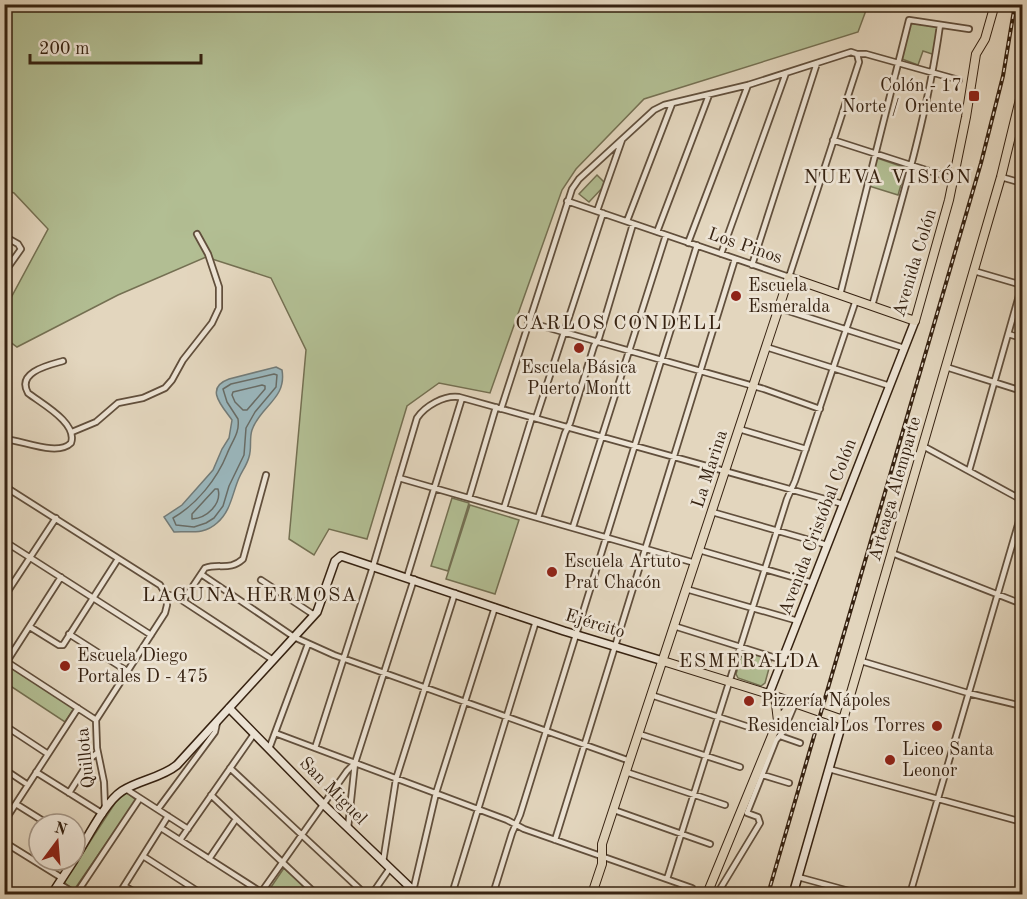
<svg xmlns="http://www.w3.org/2000/svg" width="1027" height="899" font-family="'Old Standard TT',serif">
<style>
.green{fill:#b2be93;stroke:#747052;stroke-width:1.5}
.water{fill:#9ab6bc;stroke:#727b78;stroke-width:1.5}
.lines{fill:none;stroke-linecap:round;stroke-linejoin:round}
.shore{stroke:#686c66;stroke-width:1.5}
.street-casing{stroke:#614f3c;stroke-width:8}
.secondary-casing{stroke:#362211;stroke-width:10}
.primary-casing{stroke:#362211;stroke-width:10}
.street{stroke:#ede4d5;stroke-width:4.5}
.secondary{stroke:#ede4d5;stroke-width:7}
.primary{stroke:#e3d6be;stroke-width:8}
.rail-casing{stroke:#362211;stroke-width:4}
.rail{stroke:#ede4d5;stroke-width:1.5;stroke-dasharray:4.5;stroke-linecap:butt}
.poi-dot{fill:#8f2418;stroke:#ede4d5;stroke-width:2}
.labels{text-anchor:middle;dominant-baseline:central;stroke-width:5;stroke-linejoin:round;paint-order:stroke}
.poi-label{font-size:18px;fill:#362211;stroke:#ede4d5;text-anchor:start}
.street-label{font-size:18px;fill:#362211;stroke:#ede4d5}
.neighbourhood-label{font-size:20px;letter-spacing:1.5px;fill:#362211;stroke:#ede4d5}
</style>
<rect width="100%" height="100%" fill="#e3d6be"/>
<filter id="stains"><feTurbulence type="fractalNoise" baseFrequency=".00333" numOctaves="4"/><feColorMatrix values="0 0 0 0 .2 0 0 0 0 .09 0 0 0 0 .02 0 0 0 .5 -.17"/></filter>
<radialGradient id="worn" r=".72"><stop offset=".6" stop-color="#630" stop-opacity="0"/><stop offset="1" stop-color="#630" stop-opacity=".3"/></radialGradient>
<path class="green" d="M4,5H868L858,32L644,99L576,169L562,190L490,393L439,383L407,406L367,539L329,529L314,555L289,539L306,350L271,278L206,257L118,295L17,347L5,338V309L48,229L14,193L5,190Z
M910,23L938,27L935,52L932,54L923,51L918,65L902,59Z
M877,158L906,168L898,195L869,186Z
M597,175L606,184L589,202L579,194Z
M452,498L469,503L448,571L431,566Z
M470,505L519,520L495,594L446,579Z
M747,651L770,659L771,661L765,683L761,686L738,678L736,674L742,653Z
M10,667L72,707L73,710L65,722L6,683L5,684V672Z
M127,793L136,800L74,890L65,883V880L117,800Z
M284,868L312,894H269L267,893Z"/>
<path class="water" d="M276,367L282,370C287,399 260,406 252,430C249,439 252,448 249,457C247,465 242,471 239,478C232,494 231,511 217,523C204,535 190,531 174,532L164,517L182,505L213,470L222,449L229,438L232,420C222,406 204,388 229,379Z"/>
<g class="lines">
<path class="shore" d="M274,374L277,375L276,387L255,412L246,428L244,455L229,486L223,506L214,518L206,523L194,527L176,525L173,518C197,504 217,479 227,454C232,441 240,433 238,419L227,402L223,389L231,384Z
M262,385L265,386V389L247,410H243L235,402L232,395L233,392Z
M215,489H218C222,504 207,518 192,519V514Z"/>
<g class="street-casing">
<path id="street" d="M833,140L954,179
M1001,177L1022,183
M567,201L789,277L859,62L857,54
M597,211L622,140
M627,221L672,104
M657,232L709,95
M4,236L18,244L21,249L4,273
M688,243L748,85
M721,254L786,73
M752,265L817,63
M974,271L1022,285
M840,295L909,20L969,29
M872,306C898,213 927,120 940,25
M779,308L904,348
M528,322L764,389L820,409
M1008,334L1022,338
M766,347L890,386
M946,367L1022,391
M501,409L572,189L579,179L654,110L664,105L748,85L851,52L857,54H866L959,80
M536,418L603,213
M739,429L806,449
M72,432L96,422L118,403L143,398L165,388L172,380L183,360L212,323L219,308V287L208,254L197,234
M4,439C22,440 57,457 71,443C78,423 42,404 28,393C16,372 49,365 63,361
M923,446L1022,500
M969,471L1022,285
M399,478L695,563
M4,486L160,585L166,594L177,597L273,660
M469,498L496,407
M504,508L532,417
M712,512L827,545
M538,518L565,433L570,423L594,346L599,338L633,224
M573,527L666,235
M4,541L151,635
M699,550L813,583
M892,553L1022,604
M201,574L294,637L334,655L630,761
M407,577L462,398
M261,580L314,615
M686,589L798,621
M4,597L56,518
M183,601L205,568C219,563 230,571 243,559L266,475
M674,626L782,660
M30,627L59,645H63L118,559
M69,634L127,671
M4,660L96,720
M861,661L968,693L1022,706
M4,666L61,577
M651,695L755,729
M4,725L48,754
M275,733L507,820L524,829L692,888
M639,734L740,767
M780,736L800,743
M315,748L371,573L417,418C425,406 444,395 459,397L843,504
M269,749L308,644
M230,768L365,894
M4,769L28,785
M829,769L1022,822
M36,772L103,814
M626,772L725,805
M763,775L789,783
M126,789L188,829
M69,793L91,758L97,753
M211,795L316,894
M16,804L48,824
M105,807L104,782L97,748L96,720L165,613L167,605L166,594
M158,809L215,732L217,723
M614,810L710,844
M4,822L78,708
M161,828L264,894
M348,828L355,763L414,579
M180,840L254,734
M555,840L735,259
M75,841L83,846
M4,842L62,878
M143,856L202,894
M209,859L236,819
M383,862L396,779L455,593
M798,877L860,894
M667,879L787,499L795,481L856,300
M59,884L76,894
M124,886L138,894
M413,891L436,793L495,607
M76,894L140,798
M119,894L168,816
M260,894L347,771L355,763
M372,894L390,868
M452,894L536,621
M493,894L512,833L520,815L697,245
M717,894L760,823L758,817L747,813L776,740L783,732L794,706
M910,894L1022,511"/>
</g>
<g class="secondary-casing">
<path id="secondary" d="M769,694L915,321
M229,708L323,804L417,894
M75,858C87,839 105,802 122,791C139,780 161,778 177,765L317,612L335,561L341,556L564,631L663,661
M52,894L74,860
M793,894L843,720"/>
</g>
<g class="primary-casing">
<path id="primary" d="M663,661L769,694L843,720L1001,177L1022,91
M775,696L778,721
M4,891L10,894
M592,894L602,864V844L789,277L915,321L949,200L966,117L976,54L985,39L995,4
M707,894L778,721L793,703"/>
</g>
<use href="#street" class="street"/>
<use href="#secondary" class="secondary"/>
<use href="#primary" class="primary"/>
<g class="rail-casing">
<path id="rail" d="M768,894L981,163L1003,76L1015,4"/>
</g>
<use href="#rail" class="rail"/>
</g>
<g class="poi-dot">
<rect x="968" y="90" width="12" height="12" rx="3"/>
<circle cx="736" cy="296" r="6"/>
<circle cx="579" cy="348" r="6"/>
<circle cx="552" cy="572" r="6"/>
<circle cx="65" cy="666" r="6"/>
<circle cx="749" cy="701" r="6"/>
<circle cx="937" cy="726" r="6"/>
<circle cx="890" cy="760" r="6"/>
</g>
<g class="labels">
<g class="poi-label">
<text x="962" y="86" text-anchor="end">Colón - 17<tspan x="962" dy="21">Norte / Oriente</tspan></text>
<text x="748" y="286">Escuela<tspan x="748" dy="21">Esmeralda</tspan></text>
<text x="579" y="368" text-anchor="middle">Escuela Básica<tspan x="579" dy="21">Puerto Montt</tspan></text>
<text x="564" y="562">Escuela Artuto<tspan x="564" dy="21">Prat Chacón</tspan></text>
<text x="77" y="656">Escuela Diego<tspan x="77" dy="21">Portales D - 475</tspan></text>
<text x="761" y="701">Pizzería Nápoles</text>
<text x="925" y="726" text-anchor="end">Residencial Los Torres</text>
<text x="902" y="750">Liceo Santa<tspan x="902" dy="21">Leonor</tspan></text>
</g>
<g class="street-label">
<text transform="translate(745 246) rotate(19)">Los Pinos</text>
<text transform="translate(915 263) rotate(-73)">Avenida Colón</text>
<text transform="translate(710 469) rotate(-72)">La Marina</text>
<text transform="translate(895 489) rotate(-74)">Arteaga Alemparte</text>
<text transform="translate(818 527) rotate(-69)">Avenida Cristóbal Colón</text>
<text transform="translate(595 624) rotate(17)">Ejército</text>
<text transform="translate(86 758) rotate(-96)">Quillota</text>
<text transform="translate(333 791) rotate(45)">San Miguel</text>
</g>
<g class="neighbourhood-label">
<text x="888" y="178">NUEVA VISIÓN</text>
<text x="619" y="324">CARLOS CONDELL</text>
<text x="250" y="596">LAGUNA HERMOSA</text>
<text x="750" y="662">ESMERALDA</text>
</g>
</g>
<rect width="1027" height="899" fill="none" stroke="#e3d6be" stroke-width="24"/>
<rect x="6" y="6" width="1015" height="887" fill="none" stroke="#362211" stroke-width="3"/>
<rect x="12" y="12" width="1003" height="875" fill="none" stroke="#362211" stroke-width="1.5"/>
<g transform="translate(57 842) rotate(16)"><circle r="28" fill="#ede4d5" stroke="#a49687" stroke-width="1.5"/>
<path d="M0-4.5L10 22L0 15L-10 22Z" fill="#8f2418"/>
<text y="-9" font-size="16" font-weight="bold" text-anchor="middle" fill="#362211">N</text>
</g>
<path d="M30 54v9h171v-9" fill="none" stroke="#362211" stroke-width="3"/>
<text x="39" y="54" font-size="18" fill="#362211" stroke="#ede4d5" stroke-width="4.5" paint-order="stroke">200 m</text>
<rect width="100%" height="100%" filter="url(#stains)"/>
<rect width="100%" height="100%" fill="url(#worn)"/>
</svg>
